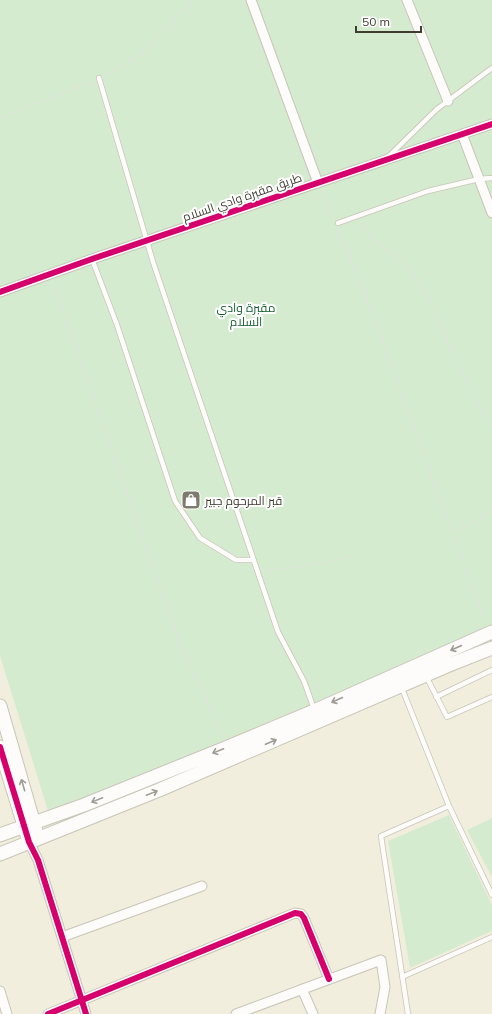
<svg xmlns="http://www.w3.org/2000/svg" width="492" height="1014" font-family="Mulish,Cairo,sans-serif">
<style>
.green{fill:#d5ebd0}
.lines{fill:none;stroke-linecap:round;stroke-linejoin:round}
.lane-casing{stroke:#c8c5b7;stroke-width:6}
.street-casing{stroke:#c8c5b7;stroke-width:11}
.secondary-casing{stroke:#c8c5b7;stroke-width:15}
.path{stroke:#e3e2dd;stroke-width:1.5;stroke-dasharray:2 2;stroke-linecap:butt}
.lane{stroke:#fdfcfa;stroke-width:4.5}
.street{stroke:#fdfcfa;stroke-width:9}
.secondary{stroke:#fdfcfa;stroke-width:13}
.cycleway-casing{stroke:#fff;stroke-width:8}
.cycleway{stroke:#d6006c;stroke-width:6}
.oneway{stroke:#9e9c95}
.labels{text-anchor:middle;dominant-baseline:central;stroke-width:4;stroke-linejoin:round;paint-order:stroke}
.street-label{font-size:12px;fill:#3f3c30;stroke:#fff}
.park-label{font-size:12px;fill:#155c2e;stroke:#fff}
.poi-label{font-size:12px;fill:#3f3c30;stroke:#fff;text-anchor:start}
</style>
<rect width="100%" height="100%" fill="#f2eedd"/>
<path class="green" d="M0,0H492V628L49,814L0,656Z
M449,815L492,905V931L410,968L388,841Z
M492,818V877L467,830Z"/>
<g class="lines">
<g class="lane-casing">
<path id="lane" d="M99,78L153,262L278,632L304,681L314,709
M389,156L437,109L492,68
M338,223L428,191L479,179L492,178
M92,259L117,325L175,501L200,538L236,560H254
M426,676L447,717L492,697
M401,686L449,806L381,836L408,1014
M436,697L492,670
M449,806L492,895
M402,977L492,937"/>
</g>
<g class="street-casing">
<path id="street" d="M251,0L318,183
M407,0L448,101
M462,134L492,213
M0,292L92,259L492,124
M29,842L38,860L86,1014
M62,937L202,886
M302,989L313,1014
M0,991L7,1014
M48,1014L295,913L301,914L304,918L329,979
M236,1014L381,960L385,987L380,1014"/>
</g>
<g class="secondary-casing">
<path id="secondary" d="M0,706L36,831
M0,747L27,835
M0,835L84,805L223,749L314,711L492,632
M0,854L159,790L449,665L492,648"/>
</g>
<path class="path" d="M105,75L144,52L193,0
M0,118L93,81
M321,190L333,220
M359,223L370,235L408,268L420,282L462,373L490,423L492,430
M337,229L360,282L379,331L452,533L484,618
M53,282L182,650L203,691L219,730L221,737
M452,533L488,514L492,508
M263,570L301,567L356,556"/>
<use href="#lane" class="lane"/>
<use href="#street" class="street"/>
<use href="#secondary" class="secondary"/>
<g class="cycleway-casing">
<path id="cycleway" d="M0,292L92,259L492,124
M0,747L29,842L38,860L86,1014
M48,1014L295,913L301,914L304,918L329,979"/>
</g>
<use href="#cycleway" class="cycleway"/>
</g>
<defs><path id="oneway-shaft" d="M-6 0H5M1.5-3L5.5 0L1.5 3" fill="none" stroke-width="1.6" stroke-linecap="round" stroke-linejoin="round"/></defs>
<g class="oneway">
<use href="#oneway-shaft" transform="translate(456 648) rotate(156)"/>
<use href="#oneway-shaft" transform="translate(337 700) rotate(156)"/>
<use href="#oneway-shaft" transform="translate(271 742) rotate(-23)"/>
<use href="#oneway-shaft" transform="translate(218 751) rotate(158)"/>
<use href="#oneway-shaft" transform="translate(23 785) rotate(-106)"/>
<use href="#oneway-shaft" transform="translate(152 793) rotate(-22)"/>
<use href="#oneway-shaft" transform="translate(97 800) rotate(158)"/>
</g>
<defs>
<g id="shop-square" transform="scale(1)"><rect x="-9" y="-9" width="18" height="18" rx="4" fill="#7e7a6d" stroke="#fff"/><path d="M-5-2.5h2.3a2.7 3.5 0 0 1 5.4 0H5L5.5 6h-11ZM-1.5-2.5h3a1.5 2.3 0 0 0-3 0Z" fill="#fff"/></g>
</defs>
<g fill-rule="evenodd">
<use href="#shop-square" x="191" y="500"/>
</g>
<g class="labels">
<g class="street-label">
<text transform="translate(242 197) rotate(-19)">طريق مقبرة وادي السلام</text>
</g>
<g class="park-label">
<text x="246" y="307">مقبرة وادي<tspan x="246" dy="14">السلام</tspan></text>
</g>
<g class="poi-label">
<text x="205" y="500">قبر المرحوم جبير</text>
</g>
</g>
<path d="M356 26v6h65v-6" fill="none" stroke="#3f3c30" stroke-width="2"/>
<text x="362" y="26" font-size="12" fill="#3f3c30" stroke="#ffffff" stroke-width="3" paint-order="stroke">50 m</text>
</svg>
